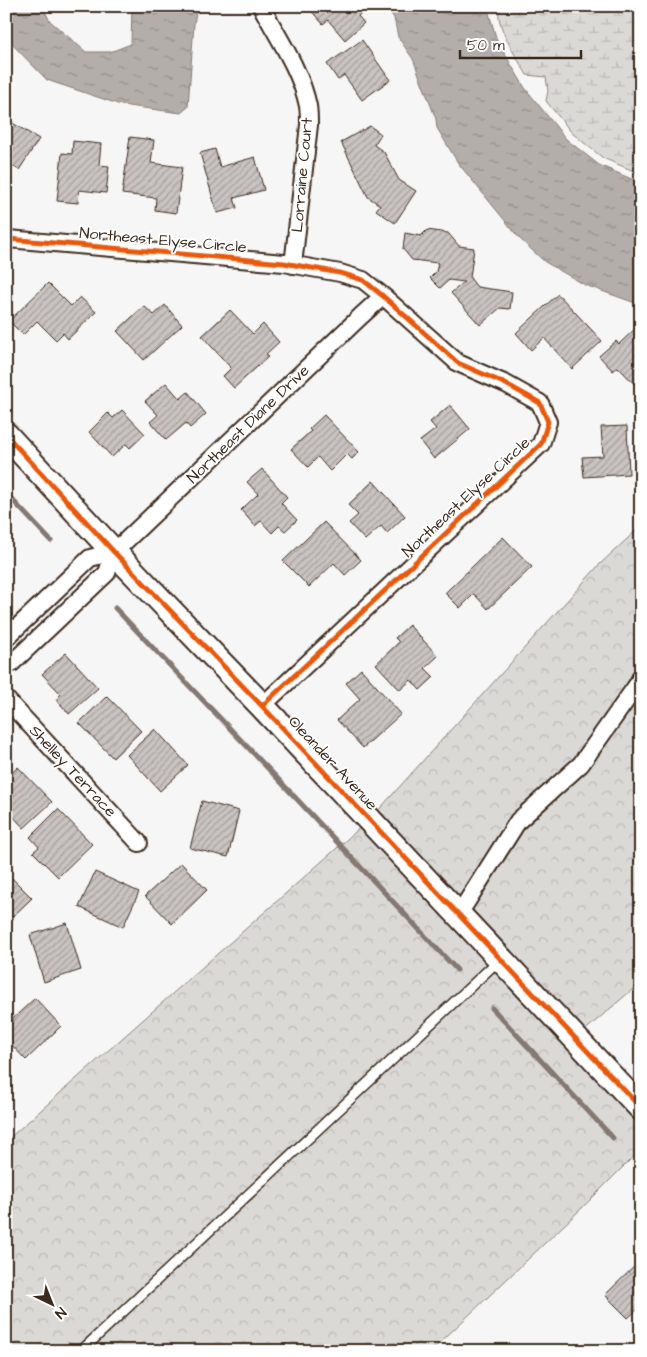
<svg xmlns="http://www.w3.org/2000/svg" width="647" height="1357" font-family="'Architects Daughter',sans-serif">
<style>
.forest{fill:url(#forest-crowns);stroke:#8b827a}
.wetland{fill:url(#wetland-marsh);stroke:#8b827a}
.water{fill:url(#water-ripples);stroke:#847972}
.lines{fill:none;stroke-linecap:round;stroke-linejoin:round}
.stream{stroke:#847972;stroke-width:5}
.building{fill:url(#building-hatch);stroke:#3b2a1e}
.lane-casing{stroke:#3b2a1e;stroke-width:12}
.street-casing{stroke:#3b2a1e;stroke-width:20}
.secondary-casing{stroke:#3b2a1e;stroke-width:28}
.lane{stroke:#fff;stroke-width:9}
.street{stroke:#fff;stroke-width:16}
.secondary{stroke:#fff;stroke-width:24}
.cycleway-casing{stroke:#fff;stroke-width:8}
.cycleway{stroke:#e8590c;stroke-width:5}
.labels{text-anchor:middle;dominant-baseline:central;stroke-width:4;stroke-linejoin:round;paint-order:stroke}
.street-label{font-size:16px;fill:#3b2a1e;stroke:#fff}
</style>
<defs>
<pattern id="forest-crowns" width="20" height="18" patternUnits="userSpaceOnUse" patternTransform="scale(1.25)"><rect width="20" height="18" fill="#dbd9d6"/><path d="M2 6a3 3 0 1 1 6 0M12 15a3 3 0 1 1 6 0" fill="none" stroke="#bdbab7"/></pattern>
<pattern id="wetland-marsh" width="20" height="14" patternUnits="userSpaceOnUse" patternTransform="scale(1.25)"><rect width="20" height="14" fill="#dbd9d6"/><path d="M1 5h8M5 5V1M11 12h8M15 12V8" fill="none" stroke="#bdbab7"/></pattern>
<pattern id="water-ripples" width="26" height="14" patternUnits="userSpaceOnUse" patternTransform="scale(1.25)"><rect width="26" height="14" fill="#b4aeaa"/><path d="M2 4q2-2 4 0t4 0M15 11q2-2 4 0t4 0" fill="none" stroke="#948e8a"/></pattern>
<pattern id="building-hatch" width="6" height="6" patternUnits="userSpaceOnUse" patternTransform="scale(1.25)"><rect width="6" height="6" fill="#c9c3c1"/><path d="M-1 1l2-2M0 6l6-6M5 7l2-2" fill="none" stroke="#a49f9c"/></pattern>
</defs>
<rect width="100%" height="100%" fill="#f7f6f6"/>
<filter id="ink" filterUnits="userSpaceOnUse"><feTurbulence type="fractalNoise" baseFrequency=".02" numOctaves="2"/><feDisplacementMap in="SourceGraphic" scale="10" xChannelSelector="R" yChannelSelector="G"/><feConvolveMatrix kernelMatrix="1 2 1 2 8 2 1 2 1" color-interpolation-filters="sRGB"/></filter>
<g filter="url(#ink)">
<path class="forest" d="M641,526V658L629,680L574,758L510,816L457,900L375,814L600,564Z
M641,696V982L582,1033L470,914L525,828L588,770Z
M363,825L641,1121V1149L582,1208L431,1351H6V1141Z"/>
<path class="wetland" d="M500,6H557L566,14L574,6H641V174L603,158L572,133L546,101L548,91L546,77L527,75C518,59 493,24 500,6Z"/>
<path class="water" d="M6,6H42L50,21L86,52H110L131,44L132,6H197L194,24L188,107L181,113L121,105L47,80L6,38Z
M386,6H487L497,41L525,88L566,139L599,165L641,183V305L585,285L545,262L520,239L458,163L437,128L436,119L413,59L398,37L394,18Z"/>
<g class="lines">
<path class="stream" d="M6,493L51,541
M115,608L278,779L457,970
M492,1008L613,1138
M640,1166L641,1167"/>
</g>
<path class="building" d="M307,6H369L358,16L364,23L345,40L328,20L323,24Z
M362,40L390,80L362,100L344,75L338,80L327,64Z
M6,119L39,139L19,170L6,162Z
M370,126L381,134L374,145L384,152L399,180L416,191L395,223L376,210L380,205L368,197L341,142Z
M130,137L154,140L151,163L182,167L176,213L155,210L156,198L122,194Z
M73,141L101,144L99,165L109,166L106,193L79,190L78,203L57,201L62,153L72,154Z
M215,149L220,167L255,157L264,190L234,198L237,208L217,213L200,153Z
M427,230L448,233L459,246L474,248L470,278L477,287L512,292L510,309L500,308L480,325L451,293L464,282L449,280L440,288L430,278L436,272L438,263L412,260L403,249L405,233L421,236Z
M48,283L71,306L80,297L96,312L68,339L63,333L56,340L37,321L23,335L9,321Z
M558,294L602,341L572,369L544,338L531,350L516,333Z
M165,305L182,325L144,360L117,331L144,306L154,315Z
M230,310L253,334L263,324L279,342L266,354L269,356L234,388L223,376L231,368L202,336Z
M637,327L641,331V391L618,367L613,371L599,356L616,341L619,344Z
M166,383L180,399L188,392L206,414L190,428L186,423L166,440L150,422L158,415L145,401Z
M450,405L470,429L434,459L420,441L436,429L430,422Z
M122,410L145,434L130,448L126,444L112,457L89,432L108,413L113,418Z
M324,415L359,452L352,459L347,454L330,471L318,457L308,467L291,449L311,431L309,429Z
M627,426L629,474L584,477L582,457L603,456L601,427Z
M262,469L287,497L281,503L297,520L285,531L279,526L272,533L261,521L255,526L241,510L258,494L247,482Z
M373,481L405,516L387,533L381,526L365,540L349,523L358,515L348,505Z
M324,522L361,560L345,575L334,563L309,587L283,561Z
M503,537L532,567L488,609L474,594L460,608L445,593Z
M409,625L438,656L425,668L434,677L420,690L411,680L400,690L376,664L399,642L395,638Z
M66,653L98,688L69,714L56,699L61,694L42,674Z
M361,669L401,714L363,748L337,720L360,699L346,683Z
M107,696L141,731L113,758L79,723Z
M155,729L188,765L160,791L127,755Z
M18,767L52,802L24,828L6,809V778Z
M202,801L239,811L228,857L190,848Z
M58,809L92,844L58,877L33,852L39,847L30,837Z
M181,863L207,890L172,924L145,896Z
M6,872L32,898L7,922L6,921Z
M95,872L139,892L123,927L79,907Z
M67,923L81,970L44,982L30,935Z
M35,998L61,1026L26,1060L6,1039V1025Z
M641,1260V1306L628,1318L605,1295Z"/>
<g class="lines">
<g class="lane-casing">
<path id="lane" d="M81,1351L499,960"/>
</g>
<g class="street-casing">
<path id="street" d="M261,6C278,37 301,71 308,106C309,112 309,119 309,125L293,265
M6,237L8,239L284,263L340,273L363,280L383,296L458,363L506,384L540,403L548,422L541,444L262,706
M6,638L90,558L114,552
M6,665L12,663L107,573L114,552L361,316L383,296
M6,699L139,843
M459,914L518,821L581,764L637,685L641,677"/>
</g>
<g class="secondary-casing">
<path id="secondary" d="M6,435L114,552L262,706L641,1108"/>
</g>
<use href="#lane" class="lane"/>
<use href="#street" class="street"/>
<use href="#secondary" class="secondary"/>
<g class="cycleway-casing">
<path id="cycleway" d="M6,237L8,239L284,263L340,273L363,280L383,296L458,363L506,384L540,403L548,422L541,444L262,706
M6,435L114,552L262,706L641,1108"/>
</g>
<use href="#cycleway" class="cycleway"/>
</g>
</g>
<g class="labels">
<g class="street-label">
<text transform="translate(302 175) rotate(-85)">Lorraine Court</text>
<text transform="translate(163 240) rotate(5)">Northeast Elyse Circle</text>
<text transform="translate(248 424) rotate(-44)">Northeast Diane Drive</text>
<text transform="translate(466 497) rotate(-43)">Northeast Elyse Circle</text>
<text transform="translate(333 763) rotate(47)">Oleander Avenue</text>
<text transform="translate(73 771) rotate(47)">Shelley Terrace</text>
</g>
</g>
<rect width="647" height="1357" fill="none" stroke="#fff" stroke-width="25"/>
<rect x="12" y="12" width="622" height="1332" fill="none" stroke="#3b2a1e" stroke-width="2" filter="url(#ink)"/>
<g transform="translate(52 1304) rotate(137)" stroke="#ffffff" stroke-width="4" paint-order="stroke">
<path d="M0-4L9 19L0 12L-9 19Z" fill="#3b2a1e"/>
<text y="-8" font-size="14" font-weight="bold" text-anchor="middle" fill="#3b2a1e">N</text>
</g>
<path d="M460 50v8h121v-8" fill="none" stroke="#3b2a1e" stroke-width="2.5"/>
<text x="467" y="50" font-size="15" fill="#3b2a1e" stroke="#ffffff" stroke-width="4" paint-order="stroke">50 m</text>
</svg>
